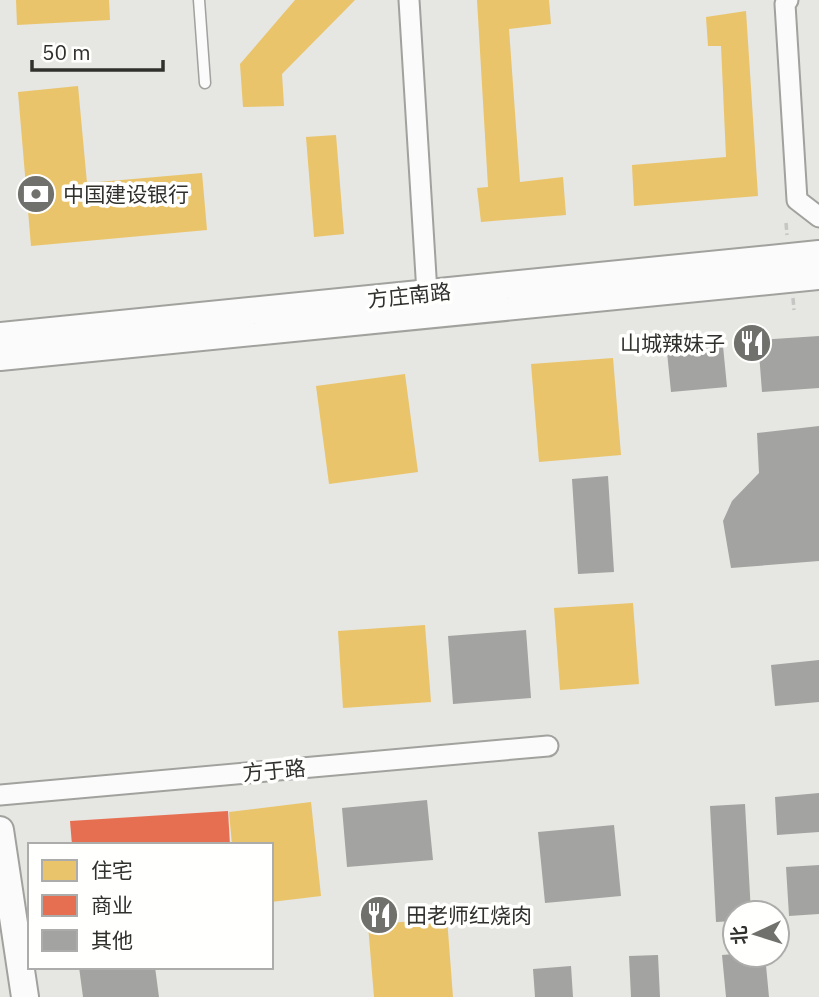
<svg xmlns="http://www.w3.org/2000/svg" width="819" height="997" font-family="'IBM Plex Sans','Noto Sans SC',sans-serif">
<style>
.homes{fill:#e9c46a}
.shops{fill:#e76f51}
.building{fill:#a3a4a1}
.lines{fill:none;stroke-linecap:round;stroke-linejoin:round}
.lane-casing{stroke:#a1a19e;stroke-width:13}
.street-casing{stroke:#a1a19e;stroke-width:23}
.secondary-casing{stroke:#a1a19e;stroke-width:30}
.path{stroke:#c6c6c4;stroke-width:3.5;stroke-dasharray:7 3.5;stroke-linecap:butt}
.lane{stroke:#fbfbfb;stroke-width:10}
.street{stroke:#fbfbfb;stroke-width:19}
.secondary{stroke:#fbfbfb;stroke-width:26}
.labels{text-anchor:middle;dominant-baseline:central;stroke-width:7;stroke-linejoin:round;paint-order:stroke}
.poi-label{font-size:21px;fill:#30302d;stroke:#fffffe;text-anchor:start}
.street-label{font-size:21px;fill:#30302d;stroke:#fffffe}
</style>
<rect width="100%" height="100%" fill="#e6e6e2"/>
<path class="homes" d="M16,0H109L110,20L17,25Z
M295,0H355L282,74L284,106L243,107L240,64Z
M477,0H549L551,24L509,29L520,182L563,177L566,215L481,222L477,188L488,187Z
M746,11L758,196L634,206L632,165L726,157L721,46H708L706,17Z
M78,86L87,183L202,173L207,230L31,246L18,92Z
M336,135L344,234L314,237L306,137Z
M613,358L621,455L539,462L531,364Z
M405,374L418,472L329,484L316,386Z
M633,603L639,684L560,690L554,608Z
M425,625L431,702L343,708L338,631Z
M311,802L321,896L271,902V845H232L229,812Z
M447,918L453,997H374L368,925Z"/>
<path class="shops" d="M228,811L230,845H72L70,821Z"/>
<path class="building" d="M819,336V388L762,392L758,340Z
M723,346L727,387L671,392L667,352Z
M819,426V561L731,568L723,521L732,501L759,473L757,433Z
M608,476L614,572L578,574L572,479Z
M526,630L531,698L453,704L448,636Z
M819,660V702L775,706L771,665Z
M819,793V832L777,835L775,797Z
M427,800L433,860L347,867L342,808Z
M745,804L751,913H735V921L716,922L710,806Z
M614,825L621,896L545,903L538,832Z
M819,865V914L789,916L786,867Z
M735,954L765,955L769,997H726L722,955Z
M658,955L660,997H631L629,956Z
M571,966L573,997H535L533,969Z
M79,967H155L159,997H83Z"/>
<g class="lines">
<g class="lane-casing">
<path id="lane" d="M199,0L205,83"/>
</g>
<g class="street-casing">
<path id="street" d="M409,0L427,293
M788,0L785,4L797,200L819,217
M0,795L548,746"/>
</g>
<g class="secondary-casing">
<path id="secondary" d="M0,336L819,254
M0,357L819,276
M0,830L25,997"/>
</g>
<path class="path" d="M786,223L787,235
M793,298L794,310"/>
<use href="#lane" class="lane"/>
<use href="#street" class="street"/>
<use href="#secondary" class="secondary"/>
</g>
<defs>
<g id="bank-disc" transform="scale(2.0125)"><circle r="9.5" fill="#70706c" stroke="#fffffe"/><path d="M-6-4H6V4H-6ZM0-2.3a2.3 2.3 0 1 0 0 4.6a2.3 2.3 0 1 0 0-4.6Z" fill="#fff"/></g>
<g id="restaurant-disc" transform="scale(2.0125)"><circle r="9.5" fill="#70706c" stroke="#fffffe"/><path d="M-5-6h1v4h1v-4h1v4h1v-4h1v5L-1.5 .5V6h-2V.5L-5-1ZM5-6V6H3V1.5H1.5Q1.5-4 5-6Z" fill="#fff"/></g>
</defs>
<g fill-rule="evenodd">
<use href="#bank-disc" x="36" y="194"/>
<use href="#restaurant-disc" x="752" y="343"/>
<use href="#restaurant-disc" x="379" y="915"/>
</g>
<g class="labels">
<g class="poi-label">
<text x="63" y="194">中国建设银行</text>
<text x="725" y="343" text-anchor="end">山城辣妹子</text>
<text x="406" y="915">田老师红烧肉</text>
</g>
<g class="street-label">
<text transform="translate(409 295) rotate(-6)">方庄南路</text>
<text transform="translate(274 770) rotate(-5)">方于路</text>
</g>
</g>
<rect x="28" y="843" width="245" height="126" fill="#fffffe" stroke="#acacaa" stroke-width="2"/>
<rect x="42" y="860" width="35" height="21" fill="#e9c46a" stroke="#acacaa" stroke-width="2"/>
<text x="91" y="878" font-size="21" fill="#30302d">住宅</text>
<rect x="42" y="895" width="35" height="21" fill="#e76f51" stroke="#acacaa" stroke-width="2"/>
<text x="91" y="913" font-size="21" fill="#30302d">商业</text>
<rect x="42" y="930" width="35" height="21" fill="#a3a4a1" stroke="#acacaa" stroke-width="2"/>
<text x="91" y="948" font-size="21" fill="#30302d">其他</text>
<g transform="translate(756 934) rotate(266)"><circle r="33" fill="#fffffe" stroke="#acacaa" stroke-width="2"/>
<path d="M0-5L12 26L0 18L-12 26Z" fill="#70706c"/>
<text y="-10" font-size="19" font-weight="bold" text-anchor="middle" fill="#30302d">北</text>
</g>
<path d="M32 60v10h131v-10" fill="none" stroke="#30302d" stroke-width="3.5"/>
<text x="42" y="60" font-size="21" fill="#30302d" stroke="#fffffe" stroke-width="5" paint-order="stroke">50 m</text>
</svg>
